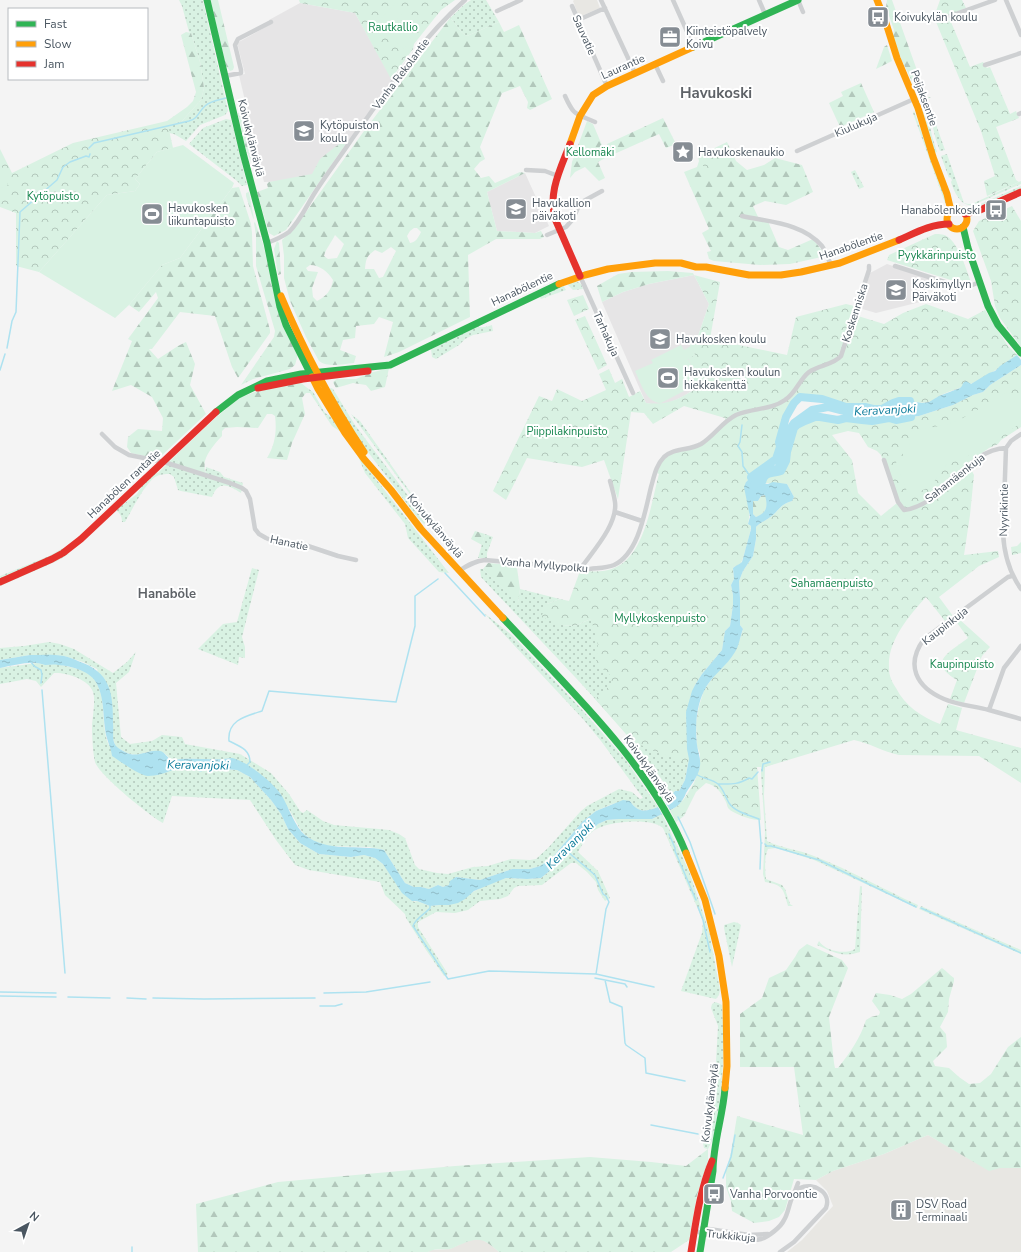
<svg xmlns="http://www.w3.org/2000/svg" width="1021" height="1252" font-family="'Nunito Sans',sans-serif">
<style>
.commercial{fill:#e8e7e3}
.education{fill:#e6e5e6}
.grass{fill:url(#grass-dots)}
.forest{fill:url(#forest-firs);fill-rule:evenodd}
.park{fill:url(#park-crowns);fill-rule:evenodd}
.garden{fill:#d9f2e3}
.water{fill:url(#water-ripples);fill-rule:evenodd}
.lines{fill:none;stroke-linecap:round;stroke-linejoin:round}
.stream{stroke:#aee2f0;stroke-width:1.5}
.river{stroke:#aee2f0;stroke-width:8}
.street{stroke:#ced0d2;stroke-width:4.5}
.fast{stroke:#30b455;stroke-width:7}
.slow{stroke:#ff9f0a;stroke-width:7}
.jam{stroke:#e5322d;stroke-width:7}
.labels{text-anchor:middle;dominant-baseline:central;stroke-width:4;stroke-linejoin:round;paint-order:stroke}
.poi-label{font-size:11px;fill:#4a5661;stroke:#fff;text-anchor:start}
.park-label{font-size:11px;fill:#17864f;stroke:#fff}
.street-label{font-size:11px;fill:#4a5661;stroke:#fff}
.water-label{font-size:12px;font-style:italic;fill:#0c7c9b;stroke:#fff}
.quarter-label{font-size:13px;font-weight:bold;fill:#5f6368;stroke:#fff}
.district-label{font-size:15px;font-weight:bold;fill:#5f6368;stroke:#fff}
</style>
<defs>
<pattern id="grass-dots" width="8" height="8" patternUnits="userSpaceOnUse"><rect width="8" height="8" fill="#d9f2e3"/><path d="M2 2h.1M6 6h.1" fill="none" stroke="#b2c7bb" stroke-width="1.8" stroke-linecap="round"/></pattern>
<pattern id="forest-firs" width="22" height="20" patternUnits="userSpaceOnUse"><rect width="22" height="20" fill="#d9f2e3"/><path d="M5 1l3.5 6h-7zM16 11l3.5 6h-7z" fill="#b2c7bb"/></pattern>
<pattern id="park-crowns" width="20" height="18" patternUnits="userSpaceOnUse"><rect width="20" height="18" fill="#d9f2e3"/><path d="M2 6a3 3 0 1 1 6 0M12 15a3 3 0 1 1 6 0" fill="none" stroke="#b2c7bb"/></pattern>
<pattern id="water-ripples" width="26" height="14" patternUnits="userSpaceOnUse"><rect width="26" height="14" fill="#aee2f0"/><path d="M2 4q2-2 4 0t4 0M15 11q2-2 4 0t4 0" fill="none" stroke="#90bac6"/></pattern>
</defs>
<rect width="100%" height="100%" fill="#f4f4f4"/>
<path class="commercial" d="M574,0H597L600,8L579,17L573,1Z
M928,1135L989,1170L999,1166L1021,1167V1252H787L802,1240L833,1206L827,1191L816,1180L833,1171L884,1154Z
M481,1239L491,1245L499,1252H428L431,1250L450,1249L469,1240Z"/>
<path class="education" d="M300,3L355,13L393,81L318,181L264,182L239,75L245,74L237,43L271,24L269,20Z
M525,173L549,226L535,233L497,231L487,192Z
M887,264L931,279L924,301L876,313L859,308L870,273Z
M694,275L709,304L698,336L715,375L684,396L671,402L657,405L646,403L602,302L623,292L649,284Z"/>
<path class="grass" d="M179,0H202L203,1L228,111L225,115L200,125L186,141L174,134L169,133L167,126L182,121L201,100L204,88L200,62L191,33L189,32L182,6Z
M471,0H486L499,22L467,36C460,33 456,23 450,18L465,4Z
M919,76L923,88L921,87L919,82H917L916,85L914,86L910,77Z
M928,97H931L927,99L945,150L940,151L936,140L926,100Z
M925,107L928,115L932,136L937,152L934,153L922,108Z
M914,111L947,203H945L913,113Z
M226,119L231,120L247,185L242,186L237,181L189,144L203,128Z
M947,154L964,203L968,204H972L1021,181V184L973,205C961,207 954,192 951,182L952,180L950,177L949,178L941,156Z
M855,170L864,187L859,189L851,172Z
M1021,186V189L994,199L974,209V207Z
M576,281L581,284L583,289L573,290L567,284Z
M563,285L566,290L541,299L539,296Z
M492,325L493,331L473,335L465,339L459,345L436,359L432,357L431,349L478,326C483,329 488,326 492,325Z
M306,387L313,392L325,413L330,416L341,432L332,426L310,393H306Z
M331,388L333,389L355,425L427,521L424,524L417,517L368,452L349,424L329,389Z
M351,414L360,421L411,493L458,554L447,542L432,524Z
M176,455L181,468L205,475L206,467L220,472L224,477L243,483L241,493C228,485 219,480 212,497L181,491L178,490L174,477L170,474C165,474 160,474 155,477C144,485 132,510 125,522H122C122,518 121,514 117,511V509L137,494L142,486L156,472L158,473Z
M358,456L449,573L439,572L408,538L405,524L365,473Z
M485,534L493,537L487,553V558H478Z
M63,548L69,554L57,561L0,586V576L49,556Z
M701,563L689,759L685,780L679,791H675L672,795C645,752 609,714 575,677C544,644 512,610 481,577L480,569H483L518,602L520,589L560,599L547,604L562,625L574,626L591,619Z
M252,568L259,570L242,637L245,647V658L239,657L238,665L198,649L223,624L237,622Z
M484,613L513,636L584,712L625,759L658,807C645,812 638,813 630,801L612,804L596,811L583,821L551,859L540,866L530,869H512L480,880L456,877L449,885L443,887L438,885L429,889L421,887H414L405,883L384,850L369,847L328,846L317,843L305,835L300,829L289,809L232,758C212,761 191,757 172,760L164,753L152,751L136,755L127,753L116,747L113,739V725L97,669L83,662L64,656L30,655L0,660V648L24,646L49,642L60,644L74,649L113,673L127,662L136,652L129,672L116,683L121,737L130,744L152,741L162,735L182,737L185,744L240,754L271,773L289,794L300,811L303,813L307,810L323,821L334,825L379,829L389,830L399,834L405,838L415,865L419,869L437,873L448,874L473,867L488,866L511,859L530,860L536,859L548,848L580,812L587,806L619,789L632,792L640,799L643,798L601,741L583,719Z
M37,663C44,665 49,664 56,664C61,665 81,669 86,672C112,687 97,728 111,749L174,768H185L201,771L207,769L237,770L250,777L271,800L281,814L288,829L300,843L319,854L351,857L364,855L375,858L383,864L414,902L417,901L430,906L439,905H449L486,885L506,878L527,879L541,878L558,864L598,824L607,820L619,819H652L662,814L689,871L709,931L720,990L719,995L716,999L681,991L702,933L703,921L663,828C651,817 604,821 592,832C586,837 582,845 578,852L598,871L610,898L605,901L598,890L596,882L587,872L576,863H571L542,885L518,886L514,888L508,896L500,899L480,901L468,910L455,913L436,912L418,922V927L448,974L444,976L426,950L406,918L405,914L385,895L380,882L309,870L295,865L276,840L250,800L172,796L163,823C150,816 99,775 95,762C93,755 92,736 92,728C92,718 96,701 93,692C89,679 65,672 54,673L41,687L36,681L27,679L0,684V668Z
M763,726L776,763L765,767L764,796L767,841C781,848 800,850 814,856C850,870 883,889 918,905L917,908L814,860L776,848L768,849C764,857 765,870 766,879L782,885L785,889L790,904L793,906H788C783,888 783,885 765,882L763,874L765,832L761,773Z
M635,756L669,797L664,800L645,770Z
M860,886L862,887L860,952C842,958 833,952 817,945L819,941C825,951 845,955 855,949Z
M921,906L1021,950V954L919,909Z
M734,922L738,923L741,925L732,967L724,928V925Z
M715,1002L718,1003L722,1005L723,1028V1063L721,1093L714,1137L708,1149L704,1148L703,1143L709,1133L713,1114L711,1107L712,1085L715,1079L718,1026L711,1008L712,1004Z"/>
<path class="forest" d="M210,0H218L234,67L233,70L230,71L226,66Z
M887,0H892L919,76L910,77L902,61L893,37L894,30L886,7Z
M450,18C456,23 460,33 467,36L499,22L504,32L519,25L552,99L530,110L527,108L528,102L520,86L502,93L480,147L485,159L480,162L474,169L481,178L489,176L495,183L520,172L525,173L487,192L497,231L535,233L541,231L544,237L540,239H496L468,255L470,317L399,352L384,357L393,322L379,317L374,324L356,326L355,338L343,340L340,350L356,356L354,363C343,364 328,368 319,361L306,337L290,301L284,278V256L282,240L294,229L364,131ZM414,228H417L421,232C418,238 416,242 410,243L407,236L410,231ZM335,235L344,244L337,258L328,259L324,256C326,248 332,242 335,235ZM391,247L396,251L383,277L379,278L374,269H365C366,258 367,256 375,250L382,253ZM310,265C320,265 328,272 333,280C332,289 326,297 317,301L313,297L312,288L318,272L308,271L306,268Z
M186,32L191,33L200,62L204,88L201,100L182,121L167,126V121L187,107L193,101L196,92L181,35Z
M887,45L892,61L876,69L884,47Z
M861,83L874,112L840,127L829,103L843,96L841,92Z
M238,113H243L246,116L260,174L257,175L246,150Z
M663,118L676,144L666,148L659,134L612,155L607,144Z
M587,121L593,124L607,157L598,162L605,178L599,181L585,167L575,172L570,178L572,162Z
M346,140L345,145L286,230L274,236L269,233L257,192L268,188L267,184L269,182L312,174L320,159L335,147Z
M727,142L736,161L747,170L764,165L775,158L802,165L813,192L786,205L765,201L753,206L758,217L767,219L779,247L788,250L813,239L826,256L790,264L760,265L714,261L709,259L707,252L711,251L702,233L709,229L684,172L697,167L699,161L698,156Z
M239,187L251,224L252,233L253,266L270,330V333L238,378L232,367L215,316L180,312L152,349H149L158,359L178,346L186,342L195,364L190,385L206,414L158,459L131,453L127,447L128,437L138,429L162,431L163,418L152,397L131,385L112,391L132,341L128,339L158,298L156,292L139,312L129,305L162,265L180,258L232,188Z
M249,192L254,219L253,218L246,196V193Z
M255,222L263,244L272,281L298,354L295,365L290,369L253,379L241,385L274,337L275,331L256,266V235L254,223Z
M277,241L279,243L281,274L278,275L274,249Z
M668,271L693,273L694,275L649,284L623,292L602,302L597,286L618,274L631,272Z
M389,368L385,387L371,391L366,385L353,383L336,388L333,382L337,379H356L370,373Z
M300,382L306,387V393L302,398L305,414L292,443L287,460L267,458C275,445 277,431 275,416L272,414H267L258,428L237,427L225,428L222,431V436C215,443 207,453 205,461C204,465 205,471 205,475L181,468L176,455L212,421L239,398L255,392Z
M766,495C768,507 768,512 756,517L753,514V500L758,501L761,496Z
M475,531L485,534L482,545L471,539Z
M488,563L513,565L517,568L520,589L518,603L483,569Z
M807,944L842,960L848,968L829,1017L834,1063L835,1068H838C849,1054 861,1037 866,1020L871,1017L879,1015L880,1012L872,1001L876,993L890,995L902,999L911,994L942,968C947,971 949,975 954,978V981L949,999L948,1012L940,1027L946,1034L947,1047L933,1061L935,1066L949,1068L959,1077L969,1084L980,1083L991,1074L1008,1047L1021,1037V1168H1000L989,1171L928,1135L884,1154L833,1171L816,1180L794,1179L785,1210L779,1217L769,1221L754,1223L732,1211L731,1201L726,1187V1171L731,1152L737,1116L803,1135L794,1067H740V1014L762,998L769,978L786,970L795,957L799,950Z
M708,1149V1161L697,1195L689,1240L671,1252H499C485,1240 480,1236 462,1244C458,1245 454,1248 450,1249C442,1250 435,1248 428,1252H198L196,1204L278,1182L455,1166L590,1157L651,1162L686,1166Z"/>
<path class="park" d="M299,0H455L441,10L414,44L413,49L391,79L355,13L300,3Z
M940,0H962L966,8L948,15L970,67L983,62L987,68L990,67L1010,114L1016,111L1019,118L996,127L1016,180L1019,182L987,196L984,181L995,176L981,131L934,17Z
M167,121L173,148L157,152L135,179L140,184L135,191L107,195L39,272L16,266V213L0,207V149L12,173L73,143Z
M717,153H725L729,161H724L721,165L720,171L715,173H711L710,177L706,175L707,171L704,168L701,160Z
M1012,206L1021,221V347L1000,318L995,306L991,281L973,231L979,221Z
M935,234C940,234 944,234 948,237C959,245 966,269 971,282L962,283L957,282L887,260L889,255Z
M694,275L720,282L710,339L787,355L796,317L846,304L854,306L845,346L858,316L884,324L903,313L926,304L968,319L985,310L1008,346L1017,355C1002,365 989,376 973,383C963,387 952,390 941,395C937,397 933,401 928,402C918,405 908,399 898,401C889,403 884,409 875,409C872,409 869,408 866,407C859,406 851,408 845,406C830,401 816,397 800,397L794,403L786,417L779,442L780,447L776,459L746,482C747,494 751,513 748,524L751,526C751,531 743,560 741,563C738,566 736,565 733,568L734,579L731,585L733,595V605L730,626L725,631L722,650L702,674L695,685L692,692L686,712V735L687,749L689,759L688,764L633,742L595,699L612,684L610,675L596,663L598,645L591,619L574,626L562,625L541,617L547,604L560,599L569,601L580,571C591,571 603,573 614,568C645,556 651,503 659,474L657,473L660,464L666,457L670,454L697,447L725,423V418L684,406L653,424L644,413L631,412L618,499L604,460L582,467L527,458L506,500L493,491L539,396L552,401L557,389L582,401L606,390L599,374L609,369L615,383L622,379L629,397L640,391L646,403C675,407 691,391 714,376L710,367L695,374L688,358L695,355L688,341L698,336L709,304Z
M583,295L589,309L574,316L567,300Z
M585,316L607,365L598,370L575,320Z
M1021,365V427L1001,440L998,444L989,448L968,463L974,475L970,515L964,555L998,551L999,557L979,566L939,597L953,616L945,621L926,597C909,616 887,641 889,668C889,676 892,682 896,688C905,706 922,717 940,724L948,704L962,708L956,730L1021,748V783L979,756L899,755C883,752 870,743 854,740L765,767H757L761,820C754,821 733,814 728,808C727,806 727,804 726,802C721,792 717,786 706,783L696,792L684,816L676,822L670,810L673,809L684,799L694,783L699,769L700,765V754L697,746L696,723L699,706L704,690L740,639L743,629L740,625V598L739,581L743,571L753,556L756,539V527C761,522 769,519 774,514C782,506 781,505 792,501L794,497L787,484L759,483L762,482C765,471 773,474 781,471L786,461L787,452L794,428L797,425L805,421L815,417H820L838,420L846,418L862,420L872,421L889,418L896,420L919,416L953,405L973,395L983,392L990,385ZM848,431L859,433L868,447L877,451L881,455L897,503L881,516L858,493L852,460L832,435Z
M1021,542V553L1012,555L1011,547L1017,546Z
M958,618L990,647L982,656L964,703L950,699L957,680C926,662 950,652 968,638L955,620Z"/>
<path class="garden" d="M396,2L405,10L394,23L412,40L404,49L385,32L388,29L379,21Z
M183,145L234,183L232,188L180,258L162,265L129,305L115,318L39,272L107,195L135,191L140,184L135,179L157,152Z
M0,161L8,185L1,188H0Z
M681,345L684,350L691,346L695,355L688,359L695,374L710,366L715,375L661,403C646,403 641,383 635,371L653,363L651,360Z
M1008,392L1021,410V423L998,439L968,456L946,465L931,486L909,497L896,462L904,457L902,453L910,449L909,433C920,427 935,428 948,424C967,418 989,402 1008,392Z"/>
<path class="water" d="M1017,355L1021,360V365L990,385L983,392L973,395L953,405L919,416L911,417L910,401L922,403L929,402L939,396L960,388L962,386L963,383L966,381L971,384L989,373L995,371L1000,366Z
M751,477L758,478L759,483L768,484L773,482L787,484L794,497L792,501C781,505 782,506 774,514C769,519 761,522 756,527V539L753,556L743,571L739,581L740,598V625L743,629C740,637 739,646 735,652C727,666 711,676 704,691C696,707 695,727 697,745C698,752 701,759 700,766C699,776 691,784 686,793C683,801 678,807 670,810L664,800L671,796L675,791H679L685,780L689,759L687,749L686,712L692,691L695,685L702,674L722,650L725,631L730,626L733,605V595L731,585L734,579L733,568C736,565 739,565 742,562L751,529V526L748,524L750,517L744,487L746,482ZM765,495C768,506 767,513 756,517L753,514V501H758L761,496Z
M30,655C41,655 53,654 64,656C69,657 74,659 78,661C111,672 113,693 113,724C114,731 111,741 117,747C119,749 122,750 125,752C138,759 147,749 160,751C165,752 167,758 172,760C189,757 206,760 223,759C226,759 229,758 232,758C247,761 275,784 282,796C289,808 295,827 305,835C327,853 359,844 384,850L405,883L414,887H421L429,889L438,885L443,887L449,885L450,881L456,877L480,880L512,869H530L540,866L551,859L583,821L596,811L623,800L630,801C638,813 645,812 658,807L662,814L652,819H619L607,820L598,824L558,864L541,878L527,879L506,878L474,891L465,899L458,903L449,905H439L430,906L417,901H412L402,893L383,864L375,858L364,855L351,857L319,854L300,843L288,829L281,814L271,800L250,777L237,770L224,769H207L200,772C195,766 182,767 174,768L173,770C165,773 156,776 148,776C138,775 120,761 112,756C111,747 106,739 105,729C103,714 104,698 97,684C91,671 71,666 58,665C54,664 49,665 45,665C42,664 39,663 36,663C25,662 11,666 0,668V660Z"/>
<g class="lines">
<path class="stream" d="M89,148L94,143L189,121C199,118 198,112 205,106C210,101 219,100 226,98
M7,348L12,321L16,312L20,212L57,180L63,167L70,162L86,156L89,157L90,154
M0,370L5,354
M742,425L740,442L738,446L742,452L743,466L752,479
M445,573L485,616
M31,662L34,666L41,670L42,675L41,683
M42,690L65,973
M246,766L250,762C250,749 239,746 229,741C227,720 246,716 262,711L269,691L396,702L415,626V596L438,579
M762,771L763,764L770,762
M696,774C703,779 712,779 718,784C724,790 725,796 729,803C735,812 749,815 759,819L761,843H762
M718,784C732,784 737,785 749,778L752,779L758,772
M678,817L690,842L715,914
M669,834L675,848V851L696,900
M765,844L767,846H771L819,860L916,907
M568,852L595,875L603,894L606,896L609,902L606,909L596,974
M760,869L761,843
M430,904V908C425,914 416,918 413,926L448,979L489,971L596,974L654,987
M698,907L703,920L710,952
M921,908L1021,953
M595,978L625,984L627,987
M605,980L610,1002L622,1007L625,1043L626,1045L645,1058L646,1073L685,1081
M0,992L56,993
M324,993L366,992L430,982
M0,996L56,997
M68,997L110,998
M127,998L146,999
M153,998L204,999L315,998
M320,1006H335L342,1004
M651,1125L698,1134
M701,1135L705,1134L707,1133
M723,1178L731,1157L735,1135
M132,1247V1252"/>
<path class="river" d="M800,397L822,399L846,407H865L873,409H882L893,403L899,401H910L911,417L896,420L889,418L872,421L862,420L846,418L838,420L820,417H815L805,421L797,425L794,428L787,452L786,461L781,471C772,474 765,471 762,482L759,483L758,478L751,477L776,459L780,447L779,442L786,417L794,403Z
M753,486L765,471L777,469L779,467L783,450L790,429L794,423L812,410L828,407L855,414L896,412L922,408"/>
<path class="street" d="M601,0L635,73
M673,0L694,47
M759,0L765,14
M798,0L803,12
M1006,0L1021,35
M572,6L607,86
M497,11L521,0
M950,16L995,0
M578,20L605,8
M655,64L663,81
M985,65L1021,53
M225,76L241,73V70L235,45L238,39L271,22
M565,96C574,116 575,113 595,122
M1019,114L1021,113
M797,151L914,99
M526,170L545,171L558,176
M742,216C769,222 803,223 822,246C826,252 828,260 832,266
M547,235L566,227L573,219L580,203L602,191
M267,243C275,240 282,237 289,232C300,221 306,207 314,194C326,175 340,157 352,139C387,90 420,40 465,0
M895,266L960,287H967L980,282
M580,276L633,393
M102,434L115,447L129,455L164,462L230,483L242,488L246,491L250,499L255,529L259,534L266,538L275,542L305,545L338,556L356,560
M1021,434L1011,441L1006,448L1003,533C1004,554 1009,572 1021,589
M884,460L898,502L904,510C945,505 966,449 1006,448
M615,512L642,521
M581,568C593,551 618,524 615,502C614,495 612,488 610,481
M459,571C468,565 475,561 485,560L590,569C598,568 607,568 614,565C639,553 645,511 651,487C654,477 656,465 664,457C675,447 689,451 701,444C714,436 722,422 736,415C752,408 771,410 785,400C796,393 799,380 809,372C819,365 833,365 841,356L869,270V266
M1012,576L1008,577L924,639C905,665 916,687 944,699C958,705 974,706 989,710C1000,713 1010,716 1021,719
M989,710L1004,668L1021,646
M795,1191L798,1183
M702,1228L749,1235L768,1234
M695,1230C697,1231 700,1233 703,1234C710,1236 717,1235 724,1236C736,1237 750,1242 761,1239C768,1237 781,1227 784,1220C790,1211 789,1194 800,1188C813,1182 832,1192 826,1208L794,1242L780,1252"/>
<path class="fast" d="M207,0L243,153L267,243L280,307L286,325L312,377
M693,47L798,0
M963,227L968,248L988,306L998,325L1021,353
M216,412L238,395L267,381L301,374L390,365L559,284
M503,618C568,688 650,764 686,853
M700,1252L713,1171C713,1143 723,1116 725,1088"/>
<path class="slow" d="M877,0L885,20L897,58L918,108L933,157L947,194L951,211
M570,144L580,116L593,95L607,86L693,47
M947 219a10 10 0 1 1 20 0a10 10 0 1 1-20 0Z
M559,284L585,275L608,269L655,263H681L696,267H706L749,275H781L801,272L840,263L899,240
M281,296C304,351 331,402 364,452
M312,377L318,389L345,433L364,459L391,490L421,529L503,618
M686,853L705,900L719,956L726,1002L727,1066L725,1088"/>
<path class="jam" d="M570,144C560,170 547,194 556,221L580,276
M965,214L980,210L1021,192
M899,240C915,233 931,224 949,224
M258,388L303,379L368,371
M0,582L52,559L63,553L81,539L216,412
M691,1252C696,1221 700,1190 712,1161"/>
</g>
<defs>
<g id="bus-square" transform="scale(1.15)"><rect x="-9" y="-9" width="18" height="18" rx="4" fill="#868d94" stroke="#fff"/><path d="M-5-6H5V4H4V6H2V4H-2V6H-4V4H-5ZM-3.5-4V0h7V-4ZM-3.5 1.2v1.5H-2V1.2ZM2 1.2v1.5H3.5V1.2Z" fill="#fff"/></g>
<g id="office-square" transform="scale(1.15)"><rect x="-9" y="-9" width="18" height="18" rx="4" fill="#868d94" stroke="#fff"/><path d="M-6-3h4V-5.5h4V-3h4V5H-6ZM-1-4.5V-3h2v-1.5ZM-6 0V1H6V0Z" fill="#fff"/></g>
<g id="school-square" transform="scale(1.15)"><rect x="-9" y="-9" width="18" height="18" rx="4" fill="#868d94" stroke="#fff"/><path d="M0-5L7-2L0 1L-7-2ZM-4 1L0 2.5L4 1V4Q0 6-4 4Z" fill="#fff"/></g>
<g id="sight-square" transform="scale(1.15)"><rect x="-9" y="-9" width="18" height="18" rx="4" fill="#868d94" stroke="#fff"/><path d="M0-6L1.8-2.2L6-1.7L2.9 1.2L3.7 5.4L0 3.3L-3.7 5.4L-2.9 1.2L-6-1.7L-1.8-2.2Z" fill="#fff"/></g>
<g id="stadium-square" transform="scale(1.15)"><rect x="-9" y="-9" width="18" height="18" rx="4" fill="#868d94" stroke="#fff"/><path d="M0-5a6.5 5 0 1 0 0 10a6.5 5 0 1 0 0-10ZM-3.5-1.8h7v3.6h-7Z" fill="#fff"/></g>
<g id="building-square" transform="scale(1.15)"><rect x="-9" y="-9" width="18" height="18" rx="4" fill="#868d94" stroke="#fff"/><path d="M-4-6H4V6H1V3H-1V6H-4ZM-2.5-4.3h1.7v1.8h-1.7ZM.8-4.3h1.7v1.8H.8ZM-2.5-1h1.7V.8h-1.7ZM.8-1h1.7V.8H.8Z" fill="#fff"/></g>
</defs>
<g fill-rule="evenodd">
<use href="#bus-square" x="878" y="17"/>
<use href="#office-square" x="670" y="37"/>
<use href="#school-square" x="304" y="131"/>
<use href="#sight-square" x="683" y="152"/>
<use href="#school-square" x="516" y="209"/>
<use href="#bus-square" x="996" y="210"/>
<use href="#stadium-square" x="152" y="214"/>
<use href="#school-square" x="896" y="290"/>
<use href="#school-square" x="660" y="339"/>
<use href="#stadium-square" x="668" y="378"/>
<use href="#bus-square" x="714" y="1194"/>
<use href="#building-square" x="901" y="1210"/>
</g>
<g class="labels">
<g class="poi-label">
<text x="894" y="17">Koivukylän koulu</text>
<text x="686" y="31">Kiinteistöpalvely<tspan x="686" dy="13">Koivu</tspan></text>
<text x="320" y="125">Kytöpuiston<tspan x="320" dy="13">koulu</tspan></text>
<text x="698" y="152">Havukoskenaukio</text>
<text x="532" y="203">Havukallion<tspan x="532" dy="13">päiväkoti</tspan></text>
<text x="168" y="208">Havukosken<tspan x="168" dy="13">liikuntapuisto</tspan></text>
<text x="980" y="210" text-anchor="end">Hanabölenkoski</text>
<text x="912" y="284">Koskimyllyn<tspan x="912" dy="13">Päiväkoti</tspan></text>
<text x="676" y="339">Havukosken koulu</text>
<text x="684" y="372">Havukosken koulun<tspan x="684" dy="13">hiekkakenttä</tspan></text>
<text x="730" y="1194">Vanha Porvoontie</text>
<text x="916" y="1204">DSV Road<tspan x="916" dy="13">Terminaali</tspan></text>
</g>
<g class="park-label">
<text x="393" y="27">Rautkallio</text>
<text x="590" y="152">Kellomäki</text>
<text x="53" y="196">Kytöpuisto</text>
<text x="937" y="255">Pyykkärinpuisto</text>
<text x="567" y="431">Piippilakinpuisto</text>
<text x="832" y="583">Sahamäenpuisto</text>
<text x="660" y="618">Myllykoskenpuisto</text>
<text x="962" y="664">Kaupinpuisto</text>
</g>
<g class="street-label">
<text transform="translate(584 35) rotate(66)">Sauvatie</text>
<text transform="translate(623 67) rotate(-24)">Laurantie</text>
<text transform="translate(401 74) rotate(-53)">Vanha Rekolantie</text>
<text transform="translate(924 98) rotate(70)">Peijaksentie</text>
<text transform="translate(856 125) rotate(-24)">Kiulukuja</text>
<text transform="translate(251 138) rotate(76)">Koivukylänväylä</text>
<text transform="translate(851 246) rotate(-19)">Hanabölentie</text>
<text transform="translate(522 289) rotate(-25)">Hanabölentie</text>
<text transform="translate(855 313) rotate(-72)">Koskenniska</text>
<text transform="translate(606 334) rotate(66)">Tarhakuja</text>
<text transform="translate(955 478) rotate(-38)">Sahamäenkuja</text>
<text transform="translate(124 484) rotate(-43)">Hanabölen rantatie</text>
<text transform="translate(1004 510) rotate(-89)">Nyyrikintie</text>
<text transform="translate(435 526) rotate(50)">Koivukylänväylä</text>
<text transform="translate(289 543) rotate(12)">Hanatie</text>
<text transform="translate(544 565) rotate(5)">Vanha Myllypolku</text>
<text transform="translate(945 626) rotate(-38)">Kaupinkuja</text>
<text transform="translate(649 769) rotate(55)">Koivukylänväylä</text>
<text transform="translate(710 1103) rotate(-83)">Koivukylänväylä</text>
<text transform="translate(731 1236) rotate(6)">Trukkikuja</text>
</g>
<g class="water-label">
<text transform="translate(885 410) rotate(-3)">Keravanjoki</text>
<text transform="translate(198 765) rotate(1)">Keravanjoki</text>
<text transform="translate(570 845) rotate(-45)">Keravanjoki</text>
</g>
<g class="quarter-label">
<text x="167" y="594">Hanaböle</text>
</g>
<g class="district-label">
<text x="716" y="93">Havukoski</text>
</g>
</g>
<rect x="8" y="8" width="140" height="72" fill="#ffffff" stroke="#b7bbc0"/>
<rect x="16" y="21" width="20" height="6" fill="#30b455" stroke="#b7bbc0"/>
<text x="44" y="28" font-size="12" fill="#4a5661">Fast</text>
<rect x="16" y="41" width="20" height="6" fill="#ff9f0a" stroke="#b7bbc0"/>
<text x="44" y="48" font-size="12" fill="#4a5661">Slow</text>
<rect x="16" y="61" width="20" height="6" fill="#e5322d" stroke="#b7bbc0"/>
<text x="44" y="68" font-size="12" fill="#4a5661">Jam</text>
<g transform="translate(28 1224) rotate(40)" stroke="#ffffff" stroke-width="3" paint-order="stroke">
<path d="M0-3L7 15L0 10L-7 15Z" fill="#4a5661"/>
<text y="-6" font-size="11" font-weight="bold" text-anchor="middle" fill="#4a5661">N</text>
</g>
</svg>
